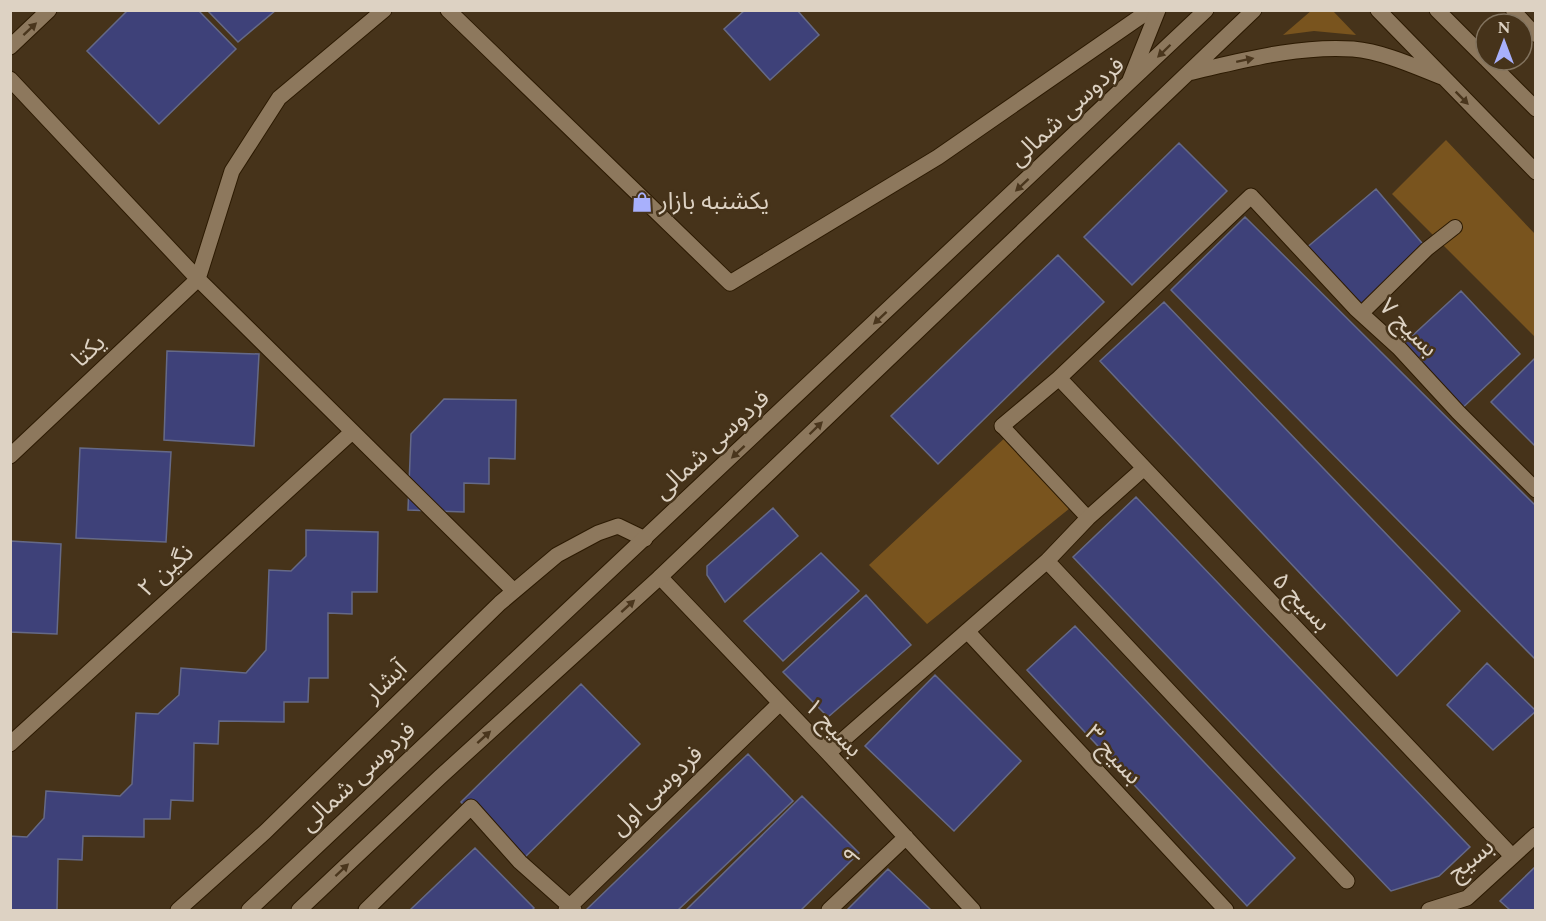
<svg xmlns="http://www.w3.org/2000/svg" width="1546" height="921" font-family="Spectral,'Noto Sans Arabic',serif">
<style>
.green{fill:#79541e}
.building{fill:#3e4179;stroke:#656987;stroke-width:1.5}
.lines{fill:none;stroke-linecap:round;stroke-linejoin:round}
.lane-casing{stroke:#2c1a02;stroke-width:16}
.street-casing{stroke:#2c1a02;stroke-width:17}
.secondary-casing{stroke:#2c1a02;stroke-width:17}
.lane{stroke:#8d785d;stroke-width:14}
.street{stroke:#8d785d;stroke-width:15}
.secondary{stroke:#8d785d;stroke-width:15}
.oneway{fill:#4a361d}
.labels{text-anchor:middle;dominant-baseline:central;stroke-width:5;stroke-linejoin:round;paint-order:stroke}
.street-label{font-size:24px;fill:#ddd2c3;stroke:#46331a}
.poi-label{font-size:24px;fill:#ddd2c3;stroke:#46331a;text-anchor:start}
</style>
<rect width="100%" height="100%" fill="#46331a"/>
<path class="green" d="M1312,10L1333,11L1356,35L1314,31L1283,35Z
M1446,140L1535,234V337L1392,194Z
M1009,434L1075,504L927,624L869,565Z"/>
<path class="building" d="M128,10H198L236,49L159,124L87,51Z
M207,10H276L238,42Z
M745,10H797L819,35L770,80L724,29Z
M1179,143L1227,191L1132,285L1084,237Z
M1376,189L1427,249L1356,309L1305,249Z
M1245,217L1536,506V660L1171,290Z
M1058,255L1104,302L938,464L891,416Z
M1461,291L1520,354L1458,412L1399,348Z
M1164,302L1460,611L1397,676L1100,361Z
M167,351L259,354L254,446L164,440Z
M1536,357V447L1491,402Z
M444,399L516,400L515,459L489,458V484L464,483V512L408,510L411,434Z
M80,448L171,452L166,542L76,538Z
M1136,497L1470,847L1439,876L1391,891L1073,557Z
M773,508L798,536L725,602L707,575V566Z
M306,530L378,532L377,592H352V614L328,613V678H309L308,702H284V722L219,721L218,744L194,743L193,801L171,800L170,819H144V837L83,836L82,860L58,859L57,910H10V836L27,837L44,818L46,791L120,796L132,784L136,713L158,714L179,695L181,668L246,673L266,650L269,570L291,571L306,556Z
M10,541L61,544L57,634L10,632Z
M821,553L859,591L783,661L744,621Z
M866,595L911,645L828,717L783,672Z
M1075,626L1295,858L1247,906L1027,670Z
M1487,663L1536,711L1493,750L1447,705Z
M935,675L1021,761L954,831L865,746Z
M581,684L640,744L520,862L461,802Z
M748,754L793,801L678,910H589L587,909Z
M802,796L859,853L801,910H686Z
M475,848L534,908L532,910H410Z
M1536,866V910H1510L1500,901Z
M888,869L931,910H847Z"/>
<g class="lines">
<g class="lane-casing">
<path id="lane" d="M1513,10L1536,35
M1362,313L1427,249L1455,227
M1002,426L1088,518"/>
</g>
<g class="street-casing">
<path id="street" d="M448,10L730,283L938,157L1150,10
M10,79L198,279L514,591
M1059,378L1512,856
M1002,426L1059,378L1251,196L1356,309L1399,348L1458,412L1536,490
M10,456L198,279L232,171L279,98L384,10
M1047,561L1347,881
M660,577L828,753L973,910
M967,631L1226,910
M10,744L352,432
M828,753L1047,561L1088,518L1143,469
M178,910L265,832L500,603L557,555L598,533L618,526L645,539
M366,910L471,807L520,862L574,910
M566,910L779,704
M829,910L906,837
M1429,910L1467,898L1536,835"/>
</g>
<g class="secondary-casing">
<path id="secondary" d="M1378,10L1536,172
M1437,10L1486,59
M10,47L49,10
M1487,60L1536,109
M1188,73C1241,61 1298,45 1353,49C1384,52 1414,66 1442,77
M1130,80L1158,10
M249,910L1206,10
M299,910L440,777L660,577L1254,10"/>
</g>
<use href="#lane" class="lane"/>
<use href="#street" class="street"/>
<use href="#secondary" class="secondary"/>
</g>
<defs><path id="oneway-solid" d="M-6-.8H1V-3.2L6.5 0L1 3.2V.8H-6Z" transform="scale(1.5)"/></defs>
<g class="oneway">
<use href="#oneway-solid" transform="translate(30 29) rotate(-43)"/>
<use href="#oneway-solid" transform="translate(1164 51) rotate(136)"/>
<use href="#oneway-solid" transform="translate(1245 60) rotate(-12)"/>
<use href="#oneway-solid" transform="translate(1462 98) rotate(45)"/>
<use href="#oneway-solid" transform="translate(1022 185) rotate(137)"/>
<use href="#oneway-solid" transform="translate(880 318) rotate(137)"/>
<use href="#oneway-solid" transform="translate(816 428) rotate(-44)"/>
<use href="#oneway-solid" transform="translate(738 452) rotate(137)"/>
<use href="#oneway-solid" transform="translate(628 606) rotate(-42)"/>
<use href="#oneway-solid" transform="translate(484 737) rotate(-42)"/>
<use href="#oneway-solid" transform="translate(342 870) rotate(-43)"/>
</g>
<defs>
<g id="shop-bare" transform="scale(1.62)"><path d="M-5-2.5h2.3a2.7 3.5 0 0 1 5.4 0H5L5.5 6h-11ZM-1.5-2.5h3a1.5 2.3 0 0 0-3 0Z" fill="#a8b0fc" stroke="#46331a" stroke-width="2.5" paint-order="stroke"/></g>
</defs>
<g fill-rule="evenodd">
<use href="#shop-bare" x="642" y="202"/>
</g>
<g class="labels">
<g class="street-label">
<text transform="translate(1067 112) rotate(-43)">فردوسی شمالی</text>
<text transform="translate(1408 328) rotate(45)">بسیج ۷</text>
<text transform="translate(89 351) rotate(-43)">یکتا</text>
<text transform="translate(712 445) rotate(-43)">فردوسی شمالی</text>
<text transform="translate(166 571) rotate(-42)">نگین ۲</text>
<text transform="translate(1301 602) rotate(46)">بسیج ۵</text>
<text transform="translate(386 682) rotate(-44)">آبشار</text>
<text transform="translate(833 728) rotate(46)">بسیج ۱</text>
<text transform="translate(1113 755) rotate(47)">بسیج ۳</text>
<text transform="translate(358 777) rotate(-43)">فردوسی شمالی</text>
<text transform="translate(657 791) rotate(-44)">فردوسی اول</text>
<text transform="translate(852 857) rotate(-44)">۹</text>
<text transform="translate(1471 860) rotate(-39)">بسیج</text>
</g>
<g class="poi-label">
<text x="659" y="202">یکشنبه بازار</text>
</g>
</g>
<rect width="1546" height="921" fill="none" stroke="#ddd2c3" stroke-width="24"/>
<g transform="translate(1504 42)"><circle r="28" fill="#46331a" stroke="#82735e" stroke-width="1.5"/>
<path d="M0-4.5L10 22L0 15L-10 22Z" fill="#a8b0fc"/>
<text y="-9" font-size="16" font-weight="bold" text-anchor="middle" fill="#ddd2c3">N</text>
</g>
</svg>
